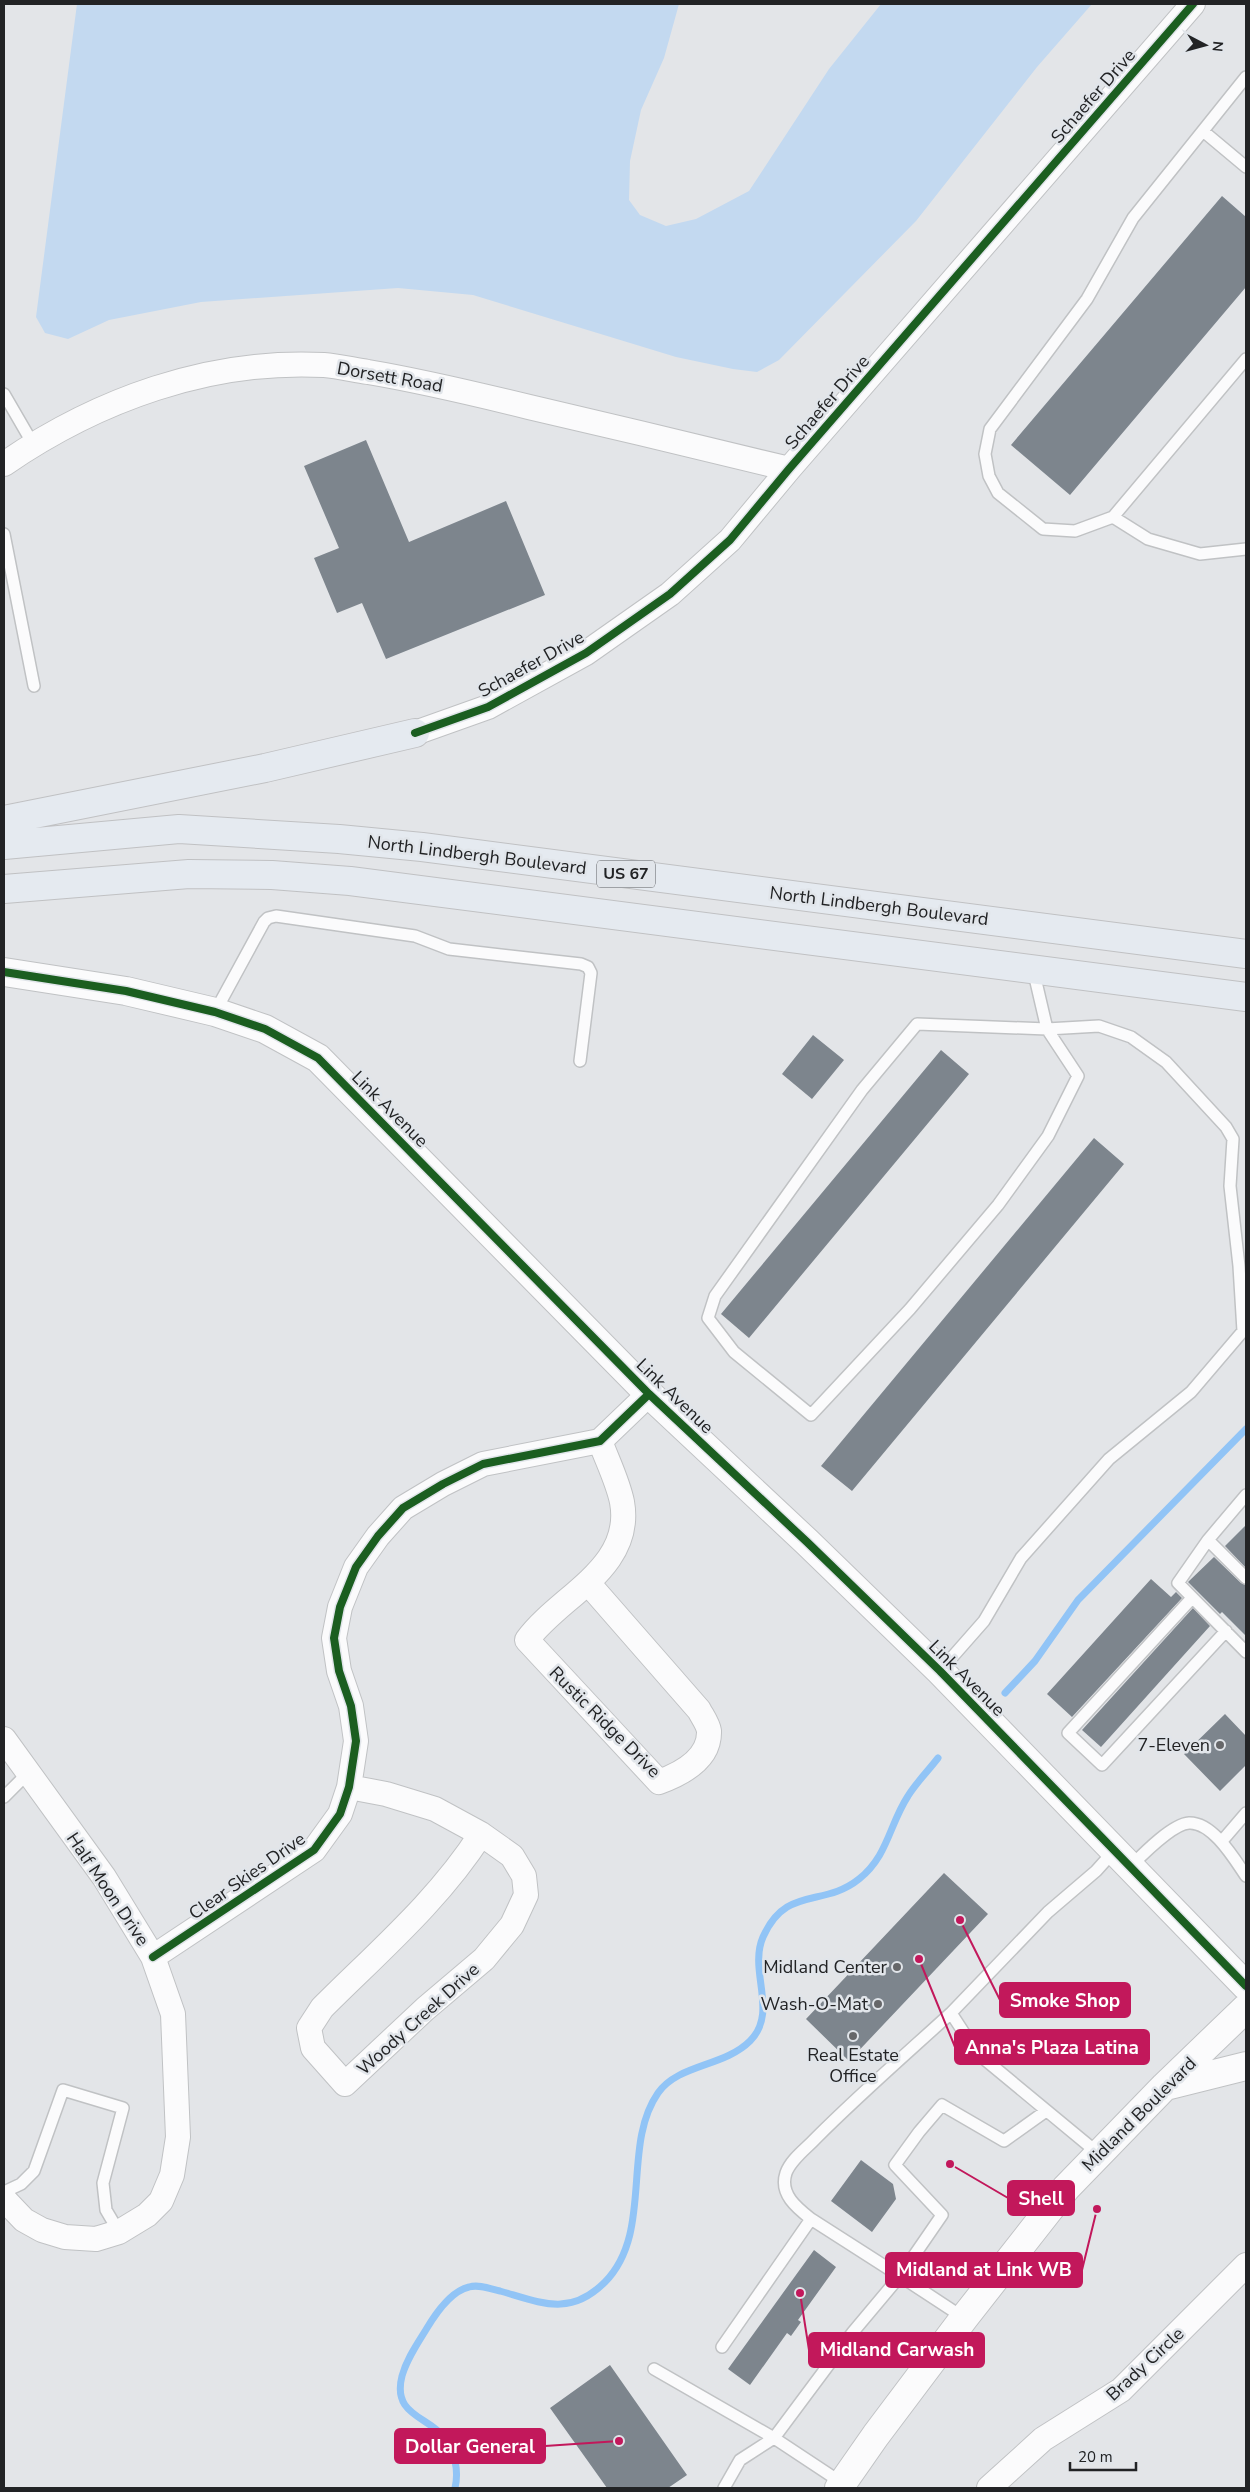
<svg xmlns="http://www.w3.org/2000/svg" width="1250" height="2492" font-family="'Nunito Sans',sans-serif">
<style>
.green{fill:#c3d9f0}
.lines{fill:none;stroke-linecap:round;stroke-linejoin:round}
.stream{stroke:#91c4f6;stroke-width:7}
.building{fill:#7d858d}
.lane-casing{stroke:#c0c2c4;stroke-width:14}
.street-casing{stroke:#c0c2c4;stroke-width:26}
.secondary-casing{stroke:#c0c2c4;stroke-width:30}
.highway-casing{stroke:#c0c1c3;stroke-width:30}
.lane{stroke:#fbfbfc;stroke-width:11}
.street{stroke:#fbfbfc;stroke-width:24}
.secondary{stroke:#fbfbfc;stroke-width:28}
.highway{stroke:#e5eaf0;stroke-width:28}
.cycleway-casing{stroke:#e1e5ea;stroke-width:11}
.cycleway{stroke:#1b5e20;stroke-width:8}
.poi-dot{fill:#666769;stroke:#e1e5ea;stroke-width:2}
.labels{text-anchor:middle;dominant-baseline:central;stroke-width:5;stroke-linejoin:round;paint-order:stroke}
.shield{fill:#e1e5ea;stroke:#5b5d60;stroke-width:1}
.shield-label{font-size:16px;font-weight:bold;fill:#222325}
.street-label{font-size:18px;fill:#222325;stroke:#e1e5ea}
.poi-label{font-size:18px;fill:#222325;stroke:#e1e5ea;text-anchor:end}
.leader{fill:none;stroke:#c2185b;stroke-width:2}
.callout-dot{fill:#c2185b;stroke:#e1e5ea;stroke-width:2}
.callout{fill:#c2185b;stroke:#c2185b;stroke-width:2}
.callout-label{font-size:19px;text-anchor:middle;font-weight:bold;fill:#fff}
</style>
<rect width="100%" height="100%" fill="#e3e5e8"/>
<path class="green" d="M77,4H679L664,58L641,110L630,161L629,200L640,215L666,226L696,219L749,191L829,69L881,4H1092L1037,67L916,221L779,360L757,372L733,369L676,357L473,295L398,288L201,302L109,320L68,339L45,333L36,317Z"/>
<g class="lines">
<path class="stream" d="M1005,1693L1035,1661L1078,1600L1246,1429
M455,2488C459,2471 455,2452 444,2437C427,2416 392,2415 402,2376C407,2358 418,2343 427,2328C436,2313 451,2291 469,2287C479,2284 491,2289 500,2291C542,2303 570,2317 605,2282C654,2232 621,2146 658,2093C678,2064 724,2067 750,2041C779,2012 748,1971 763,1937C786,1885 823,1908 859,1879C888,1856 889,1825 908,1796C916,1783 928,1771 938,1758"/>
</g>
<path class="building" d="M1222,196L1246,217V287L1070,495L1011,445Z
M366,440L409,542L506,501L545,595L386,659L362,603L337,613L314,558L339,548L304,466Z
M813,1035L844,1060L812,1099L782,1074Z
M941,1050L969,1074L749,1338L721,1314Z
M1094,1138L1124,1164L852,1491L821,1466Z
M1246,1525V1568L1225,1546Z
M1214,1557L1241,1583L1246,1585V1636L1222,1612L1220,1614L1188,1582Z
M1151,1579L1171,1597L1176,1592L1182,1598L1072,1717L1047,1694Z
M1193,1608L1210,1626L1101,1747L1082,1730Z
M1225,1714L1246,1736V1765L1220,1791L1184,1754Z
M944,1873L988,1914L849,2061L806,2019Z
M861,2160L893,2184L896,2199L872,2232L831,2201Z
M814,2250L836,2267L798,2320L801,2322L791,2336L787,2333L750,2385L728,2369Z
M610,2365L687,2475L668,2488H607L550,2408Z"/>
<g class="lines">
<g class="lane-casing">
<path id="lane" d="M1246,77L1133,218L1087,299L990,429L985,454L989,476L998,493L1043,529L1075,531L1113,517L1246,359
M1203,131L1246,167
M4,394L33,444
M1113,517L1148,539L1200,554L1246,549
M4,534L34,686
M215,1012L264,922L268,918L276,916L415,936L449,949L581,964L588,967L591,973L580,1061
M1246,1495L1208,1540L1178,1583L1246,1652
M1208,1540L1246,1578
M1192,1598L1068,1733L1102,1765L1226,1631
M940,1671L984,1621L1021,1558L1109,1459L1191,1392L1243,1331L1239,1266L1230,1186L1233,1139L1226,1127L1166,1062L1131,1037L1099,1026L1047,1029L917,1024L862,1090L715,1296L708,1318L734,1352L811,1415L910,1309L998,1205L1048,1136L1078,1076L1047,1029L1033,969
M4,1797L28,1773
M1222,1841L1246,1813
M1130,1867C1142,1855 1172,1824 1189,1823C1213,1822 1235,1860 1246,1876
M1099,2154L977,2053L951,2013L1048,1912L1096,1871L1114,1851
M4,2192L21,2184L34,2171L63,2090L123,2108L103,2183L106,2210L119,2232
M811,2219C797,2208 779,2194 786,2173C791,2159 807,2148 816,2138C859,2095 906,2054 951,2013
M964,2318L900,2276L942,2215L895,2165L919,2132L942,2105L1004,2141L1046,2111
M722,2347L811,2219L900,2276L853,2332L774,2438L842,2483
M654,2369L774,2438L740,2460L724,2488"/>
</g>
<g class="street-casing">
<path id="street" d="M4,464C97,400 209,359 324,365C338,366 354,370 368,372C422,381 476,394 529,407C616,427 702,448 789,469
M415,733L488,707L586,653L670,594L730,540L789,469L1193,4
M588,1583L699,1710C702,1716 708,1724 709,1731C710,1759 681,1774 659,1782L527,1640C559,1596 634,1568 622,1502C618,1482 607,1460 600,1441
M4,1739L104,1877L153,1957L173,2014L178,2137L172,2175L161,2201L147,2215L119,2232L96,2239L65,2237L42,2230L24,2220L4,2199
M349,1787L386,1794L435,1809L481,1834L512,1856L524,1876L526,1895L512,1925L484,1959L425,2009L345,2084L313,2048L309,2028L322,2008C377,1953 439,1900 481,1834
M153,1957L314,1850L340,1814L349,1787L356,1741L351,1706L339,1671L334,1638L340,1607L356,1567L378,1536L403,1508L443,1484L483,1464L600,1441L649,1394
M989,2488L1043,2439L1121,2390L1246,2265"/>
</g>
<g class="secondary-casing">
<path id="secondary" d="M4,972L126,991L215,1012L265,1029L318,1058L649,1394L807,1542L940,1671L1246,1986
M1166,2086L1246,2066
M839,2488L876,2435L964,2318L1066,2188L1165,2086L1246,2008"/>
</g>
<g class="highway-casing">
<path id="highway" d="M4,820L265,768L415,733
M4,845L179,829L339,839L422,847L1246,954
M4,889L189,874L272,875L350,881L1246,997"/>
</g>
<use href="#lane" class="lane"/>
<use href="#street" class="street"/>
<use href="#secondary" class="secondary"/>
<use href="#highway" class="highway"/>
<g class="cycleway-casing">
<path id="cycleway" d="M415,733L488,707L586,653L670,594L730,540L789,469L1193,4
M4,972L126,991L215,1012L265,1029L318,1058L649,1394L807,1542L940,1671L1246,1986
M153,1957L314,1850L340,1814L349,1787L356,1741L351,1706L339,1671L334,1638L340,1607L356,1567L378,1536L403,1508L443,1484L483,1464L600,1441L649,1394"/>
</g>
<use href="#cycleway" class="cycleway"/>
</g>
<g class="poi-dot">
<circle cx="1220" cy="1745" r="5"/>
<circle cx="897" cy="1967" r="5"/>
<circle cx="878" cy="2004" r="5"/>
<circle cx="853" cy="2036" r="5"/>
</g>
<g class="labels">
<rect class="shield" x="597" y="860.5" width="58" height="27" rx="4"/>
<g class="shield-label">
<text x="626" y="874">US 67</text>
</g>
<g class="street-label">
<text transform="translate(1093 96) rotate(-49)">Schaefer Drive</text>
<text transform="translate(390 377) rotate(10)">Dorsett Road</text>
<text transform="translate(827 402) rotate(-49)">Schaefer Drive</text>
<text transform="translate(531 664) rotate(-29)">Schaefer Drive</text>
<text transform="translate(477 855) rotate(7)">North Lindbergh Boulevard</text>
<text transform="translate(879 906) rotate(7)">North Lindbergh Boulevard</text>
<text transform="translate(390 1109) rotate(45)">Link Avenue</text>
<text transform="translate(675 1396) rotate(44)">Link Avenue</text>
<text transform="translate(967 1678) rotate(45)">Link Avenue</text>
<text transform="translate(605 1722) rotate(45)">Rustic Ridge Drive</text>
<text transform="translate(247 1876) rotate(-35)">Clear Skies Drive</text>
<text transform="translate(108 1889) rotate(56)">Half Moon Drive</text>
<text transform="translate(418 2019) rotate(-42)">Woody Creek Drive</text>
<text transform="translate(1139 2114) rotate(-45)">Midland Boulevard</text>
<text transform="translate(1145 2364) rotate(-43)">Brady Circle</text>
</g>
<g class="poi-label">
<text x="1210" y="1745">7-Eleven</text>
<text x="887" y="1967">Midland Center</text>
<text x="868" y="2004">Wash-O-Mat</text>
<text x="853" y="2055" text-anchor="middle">Real Estate<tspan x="853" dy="21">Office</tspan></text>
</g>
</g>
<path class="leader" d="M960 1920L1000 2000M919 1959L955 2047M950 2164L1008 2198M1097 2209L1082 2270M800 2293L809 2350M619 2441L545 2446"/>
<g class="callout-dot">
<circle cx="960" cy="1920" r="5"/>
<circle cx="919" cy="1959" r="5"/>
<circle cx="950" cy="2164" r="5"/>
<circle cx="1097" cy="2209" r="5"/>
<circle cx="800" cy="2293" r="5"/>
<circle cx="619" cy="2441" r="5"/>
</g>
<g class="callout">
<rect x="1000" y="1983" width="130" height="34" rx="5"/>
<rect x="955" y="2030" width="194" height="34" rx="5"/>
<rect x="1008" y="2181" width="66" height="34" rx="5"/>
<rect x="886" y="2253" width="196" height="34" rx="5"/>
<rect x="809" y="2333" width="175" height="34" rx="5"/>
<rect x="395" y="2429" width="150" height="34" rx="5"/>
</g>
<g class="callout-label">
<text x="1065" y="2007">Smoke Shop</text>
<text x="1052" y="2054">Anna's Plaza Latina</text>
<text x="1041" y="2205">Shell</text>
<text x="984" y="2276">Midland at Link WB</text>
<text x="897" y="2356">Midland Carwash</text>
<text x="470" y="2453">Dollar General</text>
</g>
<rect width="1250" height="2492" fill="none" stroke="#222325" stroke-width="10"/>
<g transform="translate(1205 45) rotate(96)" stroke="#e1e5ea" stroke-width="4" paint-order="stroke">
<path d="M0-4L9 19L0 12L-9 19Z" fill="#222325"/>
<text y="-8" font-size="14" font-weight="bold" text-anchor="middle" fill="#222325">N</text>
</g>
<path d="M1070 2462v8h66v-8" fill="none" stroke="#222325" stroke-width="2.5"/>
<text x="1078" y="2462" font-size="15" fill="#222325" stroke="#e1e5ea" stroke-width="4" paint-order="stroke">20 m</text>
</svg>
